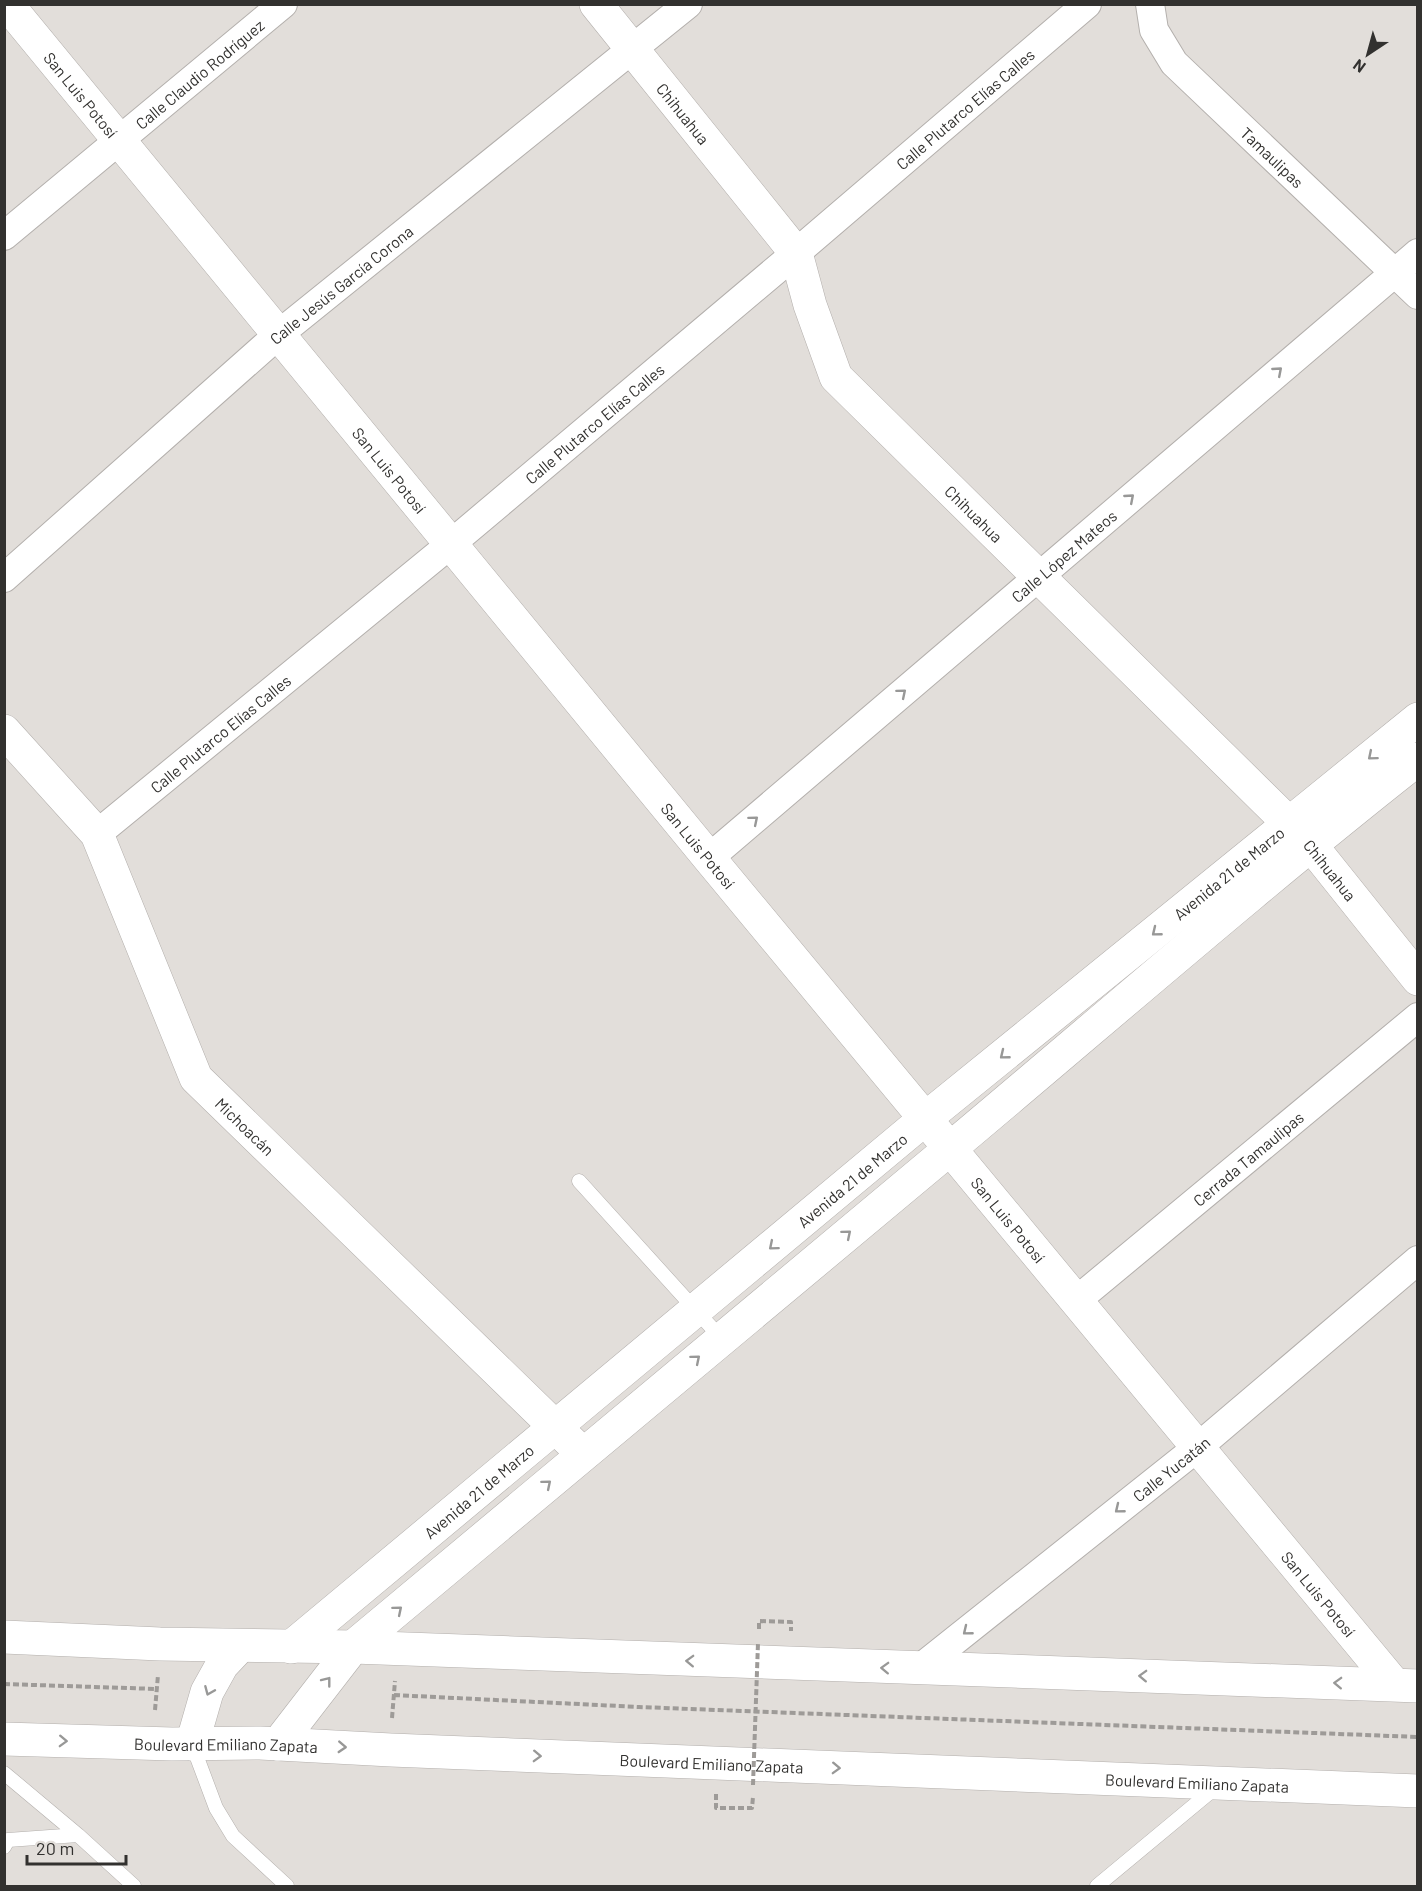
<svg xmlns="http://www.w3.org/2000/svg" width="1422" height="1891" font-family="Barlow,sans-serif">
<style>
.lines{fill:none;stroke-linecap:round;stroke-linejoin:round}
.service-casing{stroke:#b3afac;stroke-width:15}
.minor-casing{stroke:#b3afac;stroke-width:30}
.tertiary-casing{stroke:#b3afac;stroke-width:34}
.secondary-casing{stroke:#b3afac;stroke-width:34}
.primary-casing{stroke:#b3afac;stroke-width:34}
.path{stroke:#9e9b98;stroke-width:4;stroke-dasharray:6 3;stroke-linecap:butt}
.service{stroke:#fff;stroke-width:14}
.minor{stroke:#fff;stroke-width:28}
.tertiary{stroke:#fff;stroke-width:33}
.secondary{stroke:#fff;stroke-width:33}
.primary{stroke:#fff;stroke-width:33}
.path-bridge{stroke:#9e9b98;stroke-width:4;stroke-dasharray:6 3;stroke-linecap:butt}
.oneway{stroke:#989897}
.labels{text-anchor:middle;dominant-baseline:central;stroke-width:4.5;stroke-linejoin:round;paint-order:stroke}
.street-label{font-size:16px;fill:#32312f;stroke:#e2deda}
</style>
<rect width="100%" height="100%" fill="#e2deda"/>
<g class="lines">
<g class="service-casing">
<path id="service" d="M579,1181L721,1338
M192,1744L216,1808L233,1836L287,1886
M4,1773L78,1835L134,1886
M4,1847L8,1840L78,1835
M1097,1886L1215,1788"/>
</g>
<g class="minor-casing">
<g id="minor">
<path id="s1" d="M1150,4L1154,30L1174,63L1418,295"/>
<path id="s2" d="M4,236L283,4"/>
<path id="s3" d="M4,578L279,334L688,4"/>
<path id="s4" d="M97,834L452,543L796,253L1087,4"/>
<path id="s5" d="M709,858L1418,253"/>
<path id="s6" d="M1077,1300L1418,1017"/>
<path id="s7" d="M919,1669L1198,1447L1418,1260"/>
</g>
</g>
<g class="tertiary-casing">
<g id="tertiary">
<path id="s8" d="M7,4L709,858L1394,1684"/>
<path id="s9" d="M596,4L796,253L810,305L836,377L1310,844L1418,979"/>
<path id="s10" d="M4,731L97,834L196,1078L582,1453"/>
</g>
</g>
<g class="secondary-casing">
<g id="secondary">
<path id="s11" d="M291,1647L926,1118L1418,719"/>
<path d="M353,1647C552,1479 753,1314 952,1147C1107,1017 1259,884 1418,759"/>
</g>
</g>
<g class="primary-casing">
<g id="primary">
<path d="M4,1637L160,1644L353,1647L1418,1686"/>
<path id="s12" d="M4,1739L172,1744L260,1743L391,1750L1418,1791"/>
<path d="M192,1744L207,1692L222,1665L240,1646"/>
<path d="M278,1744L353,1647"/>
</g>
</g>
<path class="path" d="M759,1629V1621L791,1622V1631
M4,1684L157,1689
M394,1695L639,1707L1418,1737
M155,1710L158,1675
M392,1718L395,1681
M716,1794V1808H752L753,1797"/>
<use href="#service" class="service"/>
<use href="#minor" class="minor"/>
<use href="#tertiary" class="tertiary"/>
<use href="#secondary" class="secondary"/>
<use href="#primary" class="primary"/>
<path class="path-bridge" d="M753,1785L758,1643"/>
</g>
<defs><path id="oneway-chevron" d="M-2-3.5L2.5 0L-2 3.5" fill="none" stroke-width="1.6" stroke-linecap="round" stroke-linejoin="round" transform="scale(1.5)"/></defs>
<g class="oneway">
<use href="#oneway-chevron" transform="translate(1278 371) rotate(-41)"/>
<use href="#oneway-chevron" transform="translate(1130 498) rotate(-41)"/>
<use href="#oneway-chevron" transform="translate(902 693) rotate(-40)"/>
<use href="#oneway-chevron" transform="translate(1372 756) rotate(140)"/>
<use href="#oneway-chevron" transform="translate(754 820) rotate(-40)"/>
<use href="#oneway-chevron" transform="translate(1156 932) rotate(141)"/>
<use href="#oneway-chevron" transform="translate(1004 1055) rotate(141)"/>
<use href="#oneway-chevron" transform="translate(847 1234) rotate(-40)"/>
<use href="#oneway-chevron" transform="translate(773 1246) rotate(140)"/>
<use href="#oneway-chevron" transform="translate(696 1359) rotate(-40)"/>
<use href="#oneway-chevron" transform="translate(547 1484) rotate(-40)"/>
<use href="#oneway-chevron" transform="translate(1119 1509) rotate(141)"/>
<use href="#oneway-chevron" transform="translate(398 1610) rotate(-40)"/>
<use href="#oneway-chevron" transform="translate(967 1631) rotate(141)"/>
<use href="#oneway-chevron" transform="translate(690 1661) rotate(-178)"/>
<use href="#oneway-chevron" transform="translate(885 1668) rotate(-178)"/>
<use href="#oneway-chevron" transform="translate(1143 1676) rotate(-178)"/>
<use href="#oneway-chevron" transform="translate(327 1681) rotate(-52)"/>
<use href="#oneway-chevron" transform="translate(1338 1683) rotate(-178)"/>
<use href="#oneway-chevron" transform="translate(209 1691) rotate(113)"/>
<use href="#oneway-chevron" transform="translate(63 1741) rotate(2)"/>
<use href="#oneway-chevron" transform="translate(342 1747) rotate(3)"/>
<use href="#oneway-chevron" transform="translate(537 1756) rotate(2)"/>
<use href="#oneway-chevron" transform="translate(836 1768) rotate(2)"/>
</g>
<g class="labels">
<g class="street-label">
<text stroke="none"><textPath href="#s2" startOffset="254">Calle Claudio Rodríguez</textPath></text>
<text stroke="none"><textPath href="#s8" startOffset="117">San Luis Potosí</textPath></text>
<text stroke="none"><textPath href="#s4" startOffset="1131">Calle Plutarco Elías Calles</textPath></text>
<text stroke="none"><textPath href="#s9" startOffset="140">Chihuahua</textPath></text>
<text stroke="none"><textPath href="#s1" startOffset="201">Tamaulipas</textPath></text>
<text stroke="none"><textPath href="#s3" startOffset="447">Calle Jesús García Corona</textPath></text>
<text stroke="none"><textPath href="#s4" startOffset="645">Calle Plutarco Elías Calles</textPath></text>
<text stroke="none"><textPath href="#s8" startOffset="603">San Luis Potosí</textPath></text>
<text stroke="none"><textPath href="#s9" startOffset="644">Chihuahua</textPath></text>
<text stroke="none"><textPath href="#s5" startOffset="466">Calle López Mateos</textPath></text>
<text stroke="none"><textPath href="#s4" startOffset="159">Calle Plutarco Elías Calles</textPath></text>
<text stroke="none"><textPath href="#s8" startOffset="1089">San Luis Potosí</textPath></text>
<text stroke="none"><textPath href="#s9" startOffset="1148">Chihuahua</textPath></text>
<text stroke="none"><textPath href="#s11" startOffset="1216">Avenida 21 de Marzo</textPath></text>
<text stroke="none"><textPath href="#s10" startOffset="471">Michoacán</textPath></text>
<text stroke="none"><textPath href="#s6" startOffset="222">Cerrada Tamaulipas</textPath></text>
<text stroke="none"><textPath href="#s11" startOffset="730">Avenida 21 de Marzo</textPath></text>
<text stroke="none"><textPath href="#s8" startOffset="1575">San Luis Potosí</textPath></text>
<text stroke="none"><textPath href="#s7" startOffset="322">Calle Yucatán</textPath></text>
<text stroke="none"><textPath href="#s11" startOffset="244">Avenida 21 de Marzo</textPath></text>
<text stroke="none"><textPath href="#s8" startOffset="2061">San Luis Potosí</textPath></text>
<text stroke="none"><textPath href="#s12" startOffset="222">Boulevard Emiliano Zapata</textPath></text>
<text stroke="none"><textPath href="#s12" startOffset="708">Boulevard Emiliano Zapata</textPath></text>
<text stroke="none"><textPath href="#s12" startOffset="1194">Boulevard Emiliano Zapata</textPath></text>
</g>
</g>
<rect width="1422" height="1891" fill="none" stroke="#32312f" stroke-width="12"/>
<g transform="translate(1368 54) rotate(216)" stroke="#e2deda" stroke-width="4.5" paint-order="stroke">
<path d="M0-4.5L10 22L0 15L-10 22Z" fill="#32312f"/>
<text y="-9" font-size="16" font-weight="bold" text-anchor="middle" fill="#32312f">N</text>
</g>
<path d="M27 1855v9h99v-9" fill="none" stroke="#32312f" stroke-width="3"/>
<text x="36" y="1855" font-size="18" fill="#32312f" stroke="#e2deda" stroke-width="4.5" paint-order="stroke">20 m</text>
</svg>
